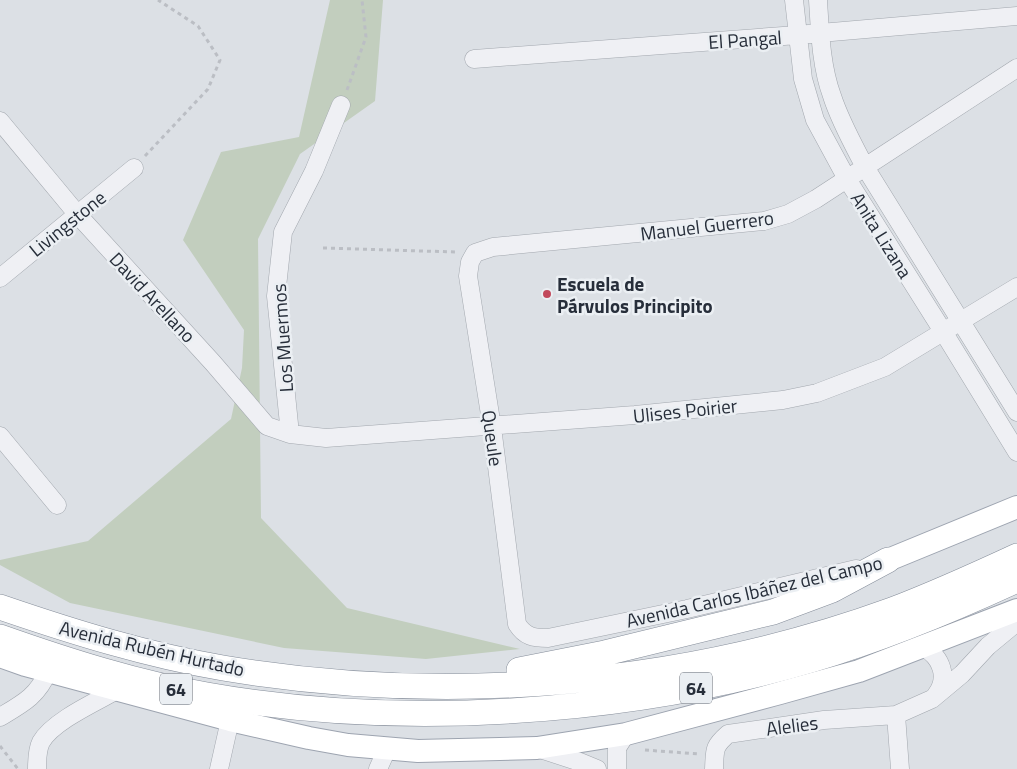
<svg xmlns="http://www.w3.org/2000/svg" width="1017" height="769" font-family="'Titillium Web',sans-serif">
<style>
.green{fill:#c2cebe}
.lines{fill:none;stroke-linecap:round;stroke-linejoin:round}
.minor-casing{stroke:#a2a7ae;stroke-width:19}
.major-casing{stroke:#9da4b0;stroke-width:24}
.highway-casing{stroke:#858d9a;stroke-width:26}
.path{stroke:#bbbec4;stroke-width:3;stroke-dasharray:4 4;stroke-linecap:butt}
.minor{stroke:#eff0f4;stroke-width:18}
.major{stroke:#fff;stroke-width:22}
.highway{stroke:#fff;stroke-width:25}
.poi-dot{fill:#c2495c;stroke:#ebeff3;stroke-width:2}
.labels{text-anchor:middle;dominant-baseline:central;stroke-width:5;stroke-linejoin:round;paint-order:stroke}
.shield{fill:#ebeff3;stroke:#626872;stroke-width:1}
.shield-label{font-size:18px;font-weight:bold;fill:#272e3a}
.street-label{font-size:19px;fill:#272e3a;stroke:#ebeff3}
.poi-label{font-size:19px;font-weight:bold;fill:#272e3a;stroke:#ebeff3;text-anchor:start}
</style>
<rect width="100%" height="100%" fill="#dce0e5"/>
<path class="green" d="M330,0H383L375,101L300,154L258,239L261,518L347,608L520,649L426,659L284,648L70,603L0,565V560L88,541L231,419L242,368L244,330L183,240L221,152L299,137Z"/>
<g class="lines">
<g class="minor-casing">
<path id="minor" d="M794,0L803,79L815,120L847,179L944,333L1017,452
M818,0C820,32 821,66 832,96C840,121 853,144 865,167L1017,412
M474,59L797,35L1017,16
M0,121L78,215L213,363L267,426L290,434L326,438L635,415L783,400L817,393L885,367L1017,287
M0,278L134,168
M290,434L276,296L283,232L314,171L341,105
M0,436L57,505
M856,569L687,609L548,638C534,638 525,637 517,624L492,427L468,276L470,262L475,253L493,247L764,221L788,214L816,199L1017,68
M923,647C942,657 949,678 936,695
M0,717C22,704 38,696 48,671
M540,749L580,762L597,769
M37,769C37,761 37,750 41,742C53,721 96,702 117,690
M219,769L230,720
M378,769L387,749
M617,769V748L626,734
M714,769C715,750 713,747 728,734L824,720L896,715
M900,769L896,715L932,699L962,674L988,646L1017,622"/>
</g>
<g class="major-casing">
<path id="major" d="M888,560L1017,507
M0,656L25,665L230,720L309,738L348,745L418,751L537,748L626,734L780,693L859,671L1017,610"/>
</g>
<g class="highway-casing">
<path id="highway" d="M0,607C73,632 147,655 223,668C445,705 680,687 892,610C934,594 976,575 1017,556
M0,637C68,661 137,683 207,695C398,729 626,715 811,660C882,639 950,611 1017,580
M519,670L605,653L773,612L832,590L888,560"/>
</g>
<path class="path" d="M347,90L366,37L362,0
M145,156L208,89L220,60L198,26L158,0
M323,248L456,252
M0,746L18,769
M645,750L699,754"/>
<use href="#minor" class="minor"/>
<use href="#major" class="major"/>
<use href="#highway" class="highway"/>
</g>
<circle class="poi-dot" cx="547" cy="294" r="5"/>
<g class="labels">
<g class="shield">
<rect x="680" y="672.5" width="32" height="31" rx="4"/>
<rect x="160" y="673.5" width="32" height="31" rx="4"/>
</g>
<g class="shield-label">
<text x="696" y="688">64</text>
<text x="176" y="689">64</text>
</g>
<g class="street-label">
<text transform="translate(745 39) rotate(-4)">El Pangal</text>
<text transform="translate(67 223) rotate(-39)">Livingstone</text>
<text transform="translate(707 225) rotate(-7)">Manuel Guerrero</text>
<text transform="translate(882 235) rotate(58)">Anita Lizana</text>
<text transform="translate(153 297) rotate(47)">David Arellano</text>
<text transform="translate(282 338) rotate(-94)">Los Muermos</text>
<text transform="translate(685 410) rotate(-6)">Ulises Poirier</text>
<text transform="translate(493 438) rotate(82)">Queule</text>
<text transform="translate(754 591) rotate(-13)">Avenida Carlos Ibáñez del Campo</text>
<text transform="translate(152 648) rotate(13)">Avenida Rubén Hurtado</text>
<text transform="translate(792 725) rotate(-7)">Alelies</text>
</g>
<g class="poi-label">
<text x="557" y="283">Escuela de<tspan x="557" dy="22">Párvulos Principito</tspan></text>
</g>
</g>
</svg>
